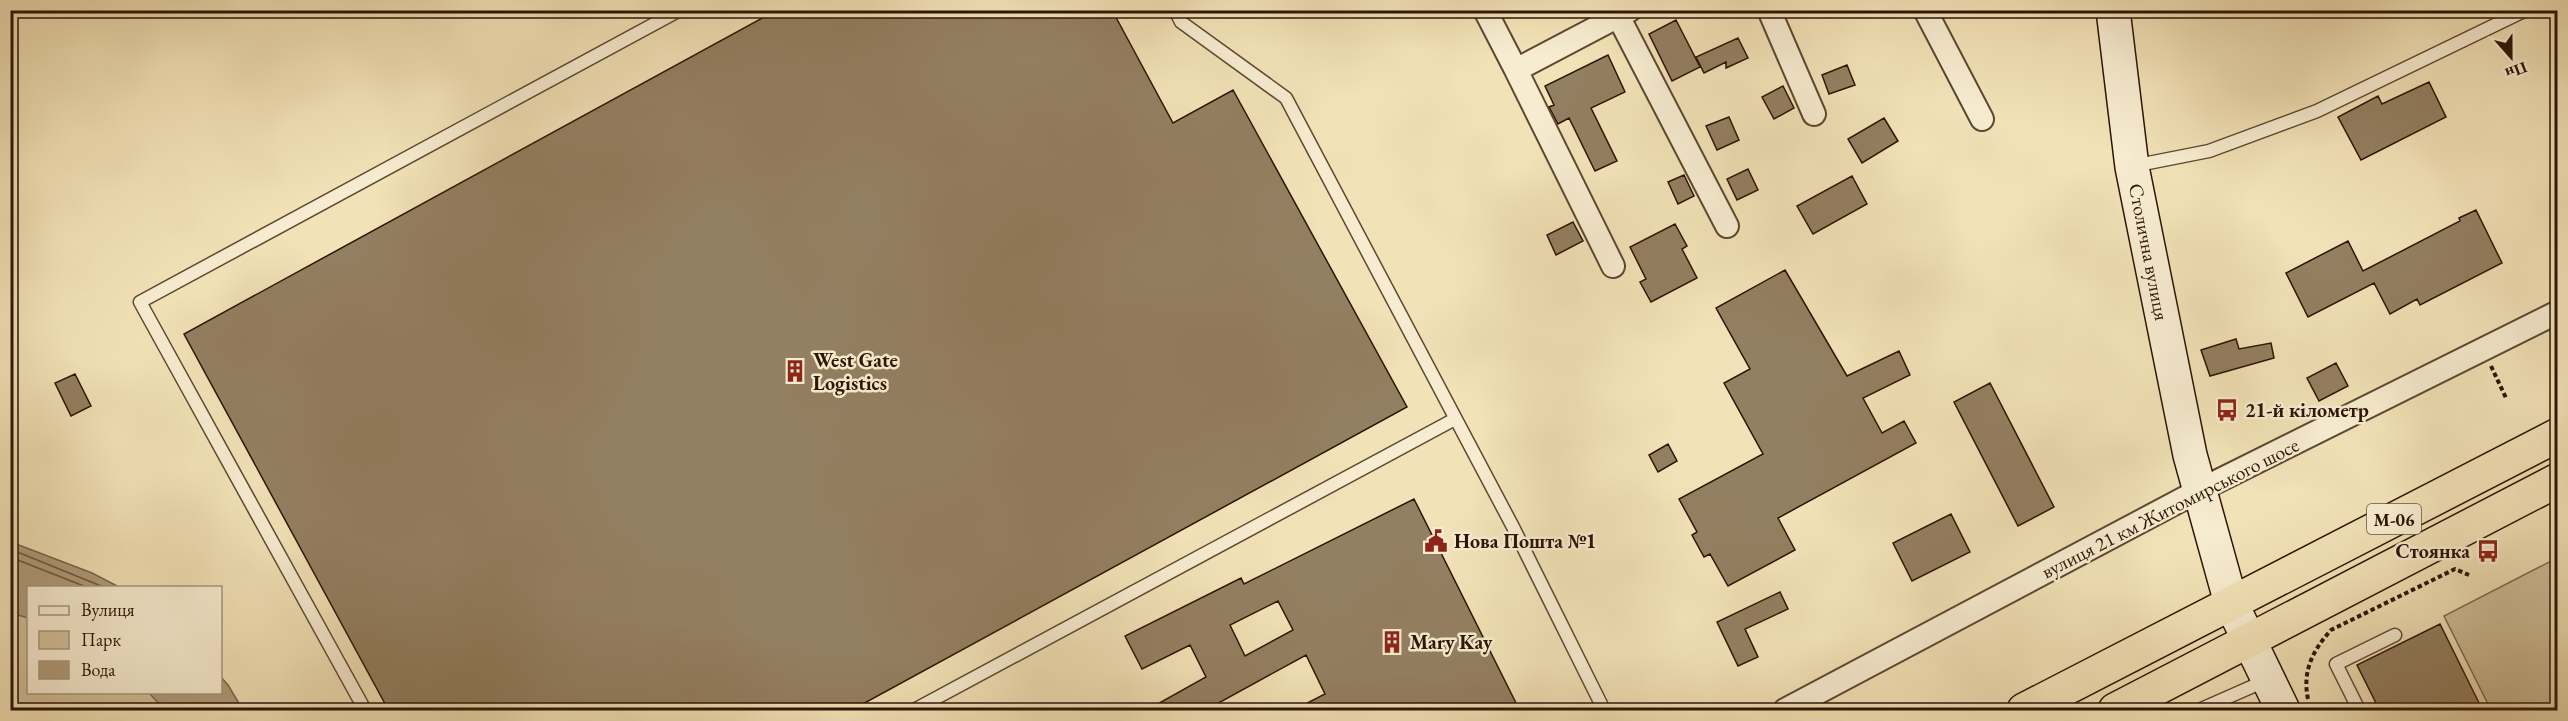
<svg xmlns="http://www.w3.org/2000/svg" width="2568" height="721" font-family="'EB Garamond',serif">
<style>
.green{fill:#d1bf99;stroke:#7f6a4e;stroke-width:1.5}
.water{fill:#af9c7a;stroke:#7b664b;stroke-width:1.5}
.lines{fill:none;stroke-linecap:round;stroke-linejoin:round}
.shore{stroke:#6e583f;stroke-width:1.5}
.building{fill:#937f61;stroke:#2d1404;stroke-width:1.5;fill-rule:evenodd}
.service-casing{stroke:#5e4831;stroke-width:15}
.minor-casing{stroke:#5e4831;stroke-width:26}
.secondary-casing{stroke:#2d1404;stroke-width:36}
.trunk-casing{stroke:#2d1404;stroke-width:36}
.path{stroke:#2d1404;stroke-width:4;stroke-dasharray:4.5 3;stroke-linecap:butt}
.service{stroke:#f7ecd0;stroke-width:12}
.minor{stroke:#f7ecd0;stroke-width:22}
.secondary{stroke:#f7ecd0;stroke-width:33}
.trunk{stroke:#f2e2b7;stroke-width:33}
.labels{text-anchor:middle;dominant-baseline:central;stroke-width:5;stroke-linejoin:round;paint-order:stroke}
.shield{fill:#f7ecd0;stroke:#6a5541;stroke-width:1.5}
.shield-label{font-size:18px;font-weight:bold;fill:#2d1404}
.street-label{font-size:20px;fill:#2d1404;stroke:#f7ecd0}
.poi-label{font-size:20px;font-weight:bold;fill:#2d1404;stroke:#f7ecd0;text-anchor:start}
</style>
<rect width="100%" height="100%" fill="#f2e2b7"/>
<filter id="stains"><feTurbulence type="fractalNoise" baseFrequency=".00333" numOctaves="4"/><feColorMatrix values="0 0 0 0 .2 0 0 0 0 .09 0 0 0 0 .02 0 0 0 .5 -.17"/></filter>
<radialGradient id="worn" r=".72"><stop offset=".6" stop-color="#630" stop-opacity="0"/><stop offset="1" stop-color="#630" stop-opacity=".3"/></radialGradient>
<path class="green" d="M2557,558V710H2491L2444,616Z
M10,578L28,588V692L189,693L206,710H11Z"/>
<path class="water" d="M11,542L92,573L119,587L28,588V618L11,613Z
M221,677L228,685L243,710H165L149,693L220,692Z"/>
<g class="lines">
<path class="shore" d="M10,549L106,588
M10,557L89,588"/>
</g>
<path class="building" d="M777,10H1112L1173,123L1233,90L1407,407L850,711H389L184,334Z
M1676,20L1700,67L1672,81L1649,34Z
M1738,38L1748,58L1726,68V62L1704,73L1696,57Z
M1608,55L1625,92L1591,108L1617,161L1595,171L1569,118L1558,124L1549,107L1554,105L1545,86Z
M1847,65L1855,85L1829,94L1822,75Z
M2429,82L2446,117L2361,160L2338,117L2378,96L2382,104Z
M1783,86L1794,108L1774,119L1762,97Z
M1729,117L1739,140L1717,150L1706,126Z
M1884,118L1898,141L1862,163L1848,139Z
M1748,169L1758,190L1737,200L1727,179Z
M1684,175L1694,196L1678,204L1668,182Z
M1852,176L1867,204L1813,234L1797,206Z
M2476,210L2502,263L2420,305L2417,299L2390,314L2374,283L2308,317L2286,273L2348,241L2363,271L2460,221L2459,218Z
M1573,222L1583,241L1556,255L1547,235Z
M1675,224L1687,246L1682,249L1697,278L1651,302L1640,282L1646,279L1630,247Z
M1785,270L1847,376L1899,351L1910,375L1863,398L1882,433L1904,421L1916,443L1778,518L1795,550L1728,586L1710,554L1704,557L1692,535L1697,532L1679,499L1763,454L1724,383L1750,369L1716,308Z
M2236,339L2239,349L2271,343L2274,358L2210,376L2201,350Z
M2336,363L2348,386L2319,401L2307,378Z
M75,374L91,406L71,416L55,383Z
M1990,383L2054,507L2018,526L1954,402Z
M1668,444L1677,461L1658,472L1649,455Z
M1414,499L1520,711H1292L1325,694L1306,655L1204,711H1145L1206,677L1190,645L1142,669L1125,636L1241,578L1244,584ZM1278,601L1293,630L1245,656L1230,625Z
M1951,514L1970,552L1912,581L1893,543Z
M1780,592L1788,609L1745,629L1758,657L1738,666L1717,622Z
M2440,624L2483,711H2380L2357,665Z"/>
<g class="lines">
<g class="service-casing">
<path id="service" d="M1175,10L1181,22L1286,98L1513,527L1604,710
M2133,166L2209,151L2317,111L2526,10
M365,710L140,302L680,10
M914,710L1455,419
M2199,710L2267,680
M2359,710L2336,664L2395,635"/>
</g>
<g class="minor-casing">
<path id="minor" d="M1485,10L1516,70L1630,10
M1769,10L1814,114
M1925,10L1982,119
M1618,16L1727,226
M1516,70L1613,266
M1785,710L2198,491L2558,312"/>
</g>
<g class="secondary-casing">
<path id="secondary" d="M2113,10L2132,167L2190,455L2231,603L2283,710"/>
</g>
<g class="trunk-casing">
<path id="trunk" d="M2024,710L2558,435
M2115,710L2558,480"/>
</g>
<path class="path" d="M2491,366L2506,398
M2308,699C2302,671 2313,650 2331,630L2455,569L2469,575"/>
<use href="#service" class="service"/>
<use href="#minor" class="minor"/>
<use href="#secondary" class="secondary"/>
<use href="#trunk" class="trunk"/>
</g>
<defs>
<g id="building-bare" transform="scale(1.8)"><path d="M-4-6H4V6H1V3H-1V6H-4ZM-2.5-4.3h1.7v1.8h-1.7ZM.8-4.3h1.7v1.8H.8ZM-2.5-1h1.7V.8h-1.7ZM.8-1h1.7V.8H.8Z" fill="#8f2418" stroke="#f7ecd0" stroke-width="2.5" paint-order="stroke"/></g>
<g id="bus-bare" transform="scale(1.8)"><path d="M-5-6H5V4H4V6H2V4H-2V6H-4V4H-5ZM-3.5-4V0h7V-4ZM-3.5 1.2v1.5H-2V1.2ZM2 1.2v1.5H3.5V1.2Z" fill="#8f2418" stroke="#f7ecd0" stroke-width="2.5" paint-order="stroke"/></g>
<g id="civic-bare" transform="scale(1.8)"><path d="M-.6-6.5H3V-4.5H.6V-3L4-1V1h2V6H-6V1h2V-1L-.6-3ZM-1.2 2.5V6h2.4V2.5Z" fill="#8f2418" stroke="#f7ecd0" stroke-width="2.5" paint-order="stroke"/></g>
</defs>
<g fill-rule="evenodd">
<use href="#building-bare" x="795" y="371"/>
<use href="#bus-bare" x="2227" y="410"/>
<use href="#civic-bare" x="1436" y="541"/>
<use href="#bus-bare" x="2488" y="551"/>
<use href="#building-bare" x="1392" y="642"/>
</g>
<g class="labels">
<rect class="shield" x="2367" y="504" width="54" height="30" rx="4.5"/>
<g class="shield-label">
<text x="2394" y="519">М-06</text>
</g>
<g class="street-label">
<text transform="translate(2149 252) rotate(79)">Столична вулиця</text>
<text transform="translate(2170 508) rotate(-27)">вулиця 21 км Житомирського шосе</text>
</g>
<g class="poi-label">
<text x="813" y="360">West Gate<tspan x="813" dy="23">Logistics</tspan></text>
<text x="2245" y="410">21-й кілометр</text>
<text x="1454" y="541">Нова Пошта №1</text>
<text x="2470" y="551" text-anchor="end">Стоянка</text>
<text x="1410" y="642">Mary Kay</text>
</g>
</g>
<rect width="2568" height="721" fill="none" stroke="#f2e2b7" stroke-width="36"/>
<rect x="12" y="12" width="2544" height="697" fill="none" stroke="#2d1404" stroke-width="3"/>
<rect x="18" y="18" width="2532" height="685" fill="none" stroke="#2d1404" stroke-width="1.5"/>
<rect x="27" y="586" width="195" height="108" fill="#f7ecd0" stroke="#a6967e" stroke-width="1.5"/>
<rect x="39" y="606" width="30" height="9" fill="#f7ecd0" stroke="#a6967e" stroke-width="1.5"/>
<text x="81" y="616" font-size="18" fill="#2d1404">Вулиця</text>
<rect x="39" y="631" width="30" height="18" fill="#d1bf99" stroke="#a6967e" stroke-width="1.5"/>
<text x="81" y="646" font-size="18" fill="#2d1404">Парк</text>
<rect x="39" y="661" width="30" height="18" fill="#af9c7a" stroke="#a6967e" stroke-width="1.5"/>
<text x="81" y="676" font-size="18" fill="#2d1404">Вода</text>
<g transform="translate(2511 57) rotate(159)" stroke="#f7ecd0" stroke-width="4.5" paint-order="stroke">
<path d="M0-4.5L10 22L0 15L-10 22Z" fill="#2d1404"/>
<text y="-9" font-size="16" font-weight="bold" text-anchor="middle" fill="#2d1404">Пн</text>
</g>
<rect width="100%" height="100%" filter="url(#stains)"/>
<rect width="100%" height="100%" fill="url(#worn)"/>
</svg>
